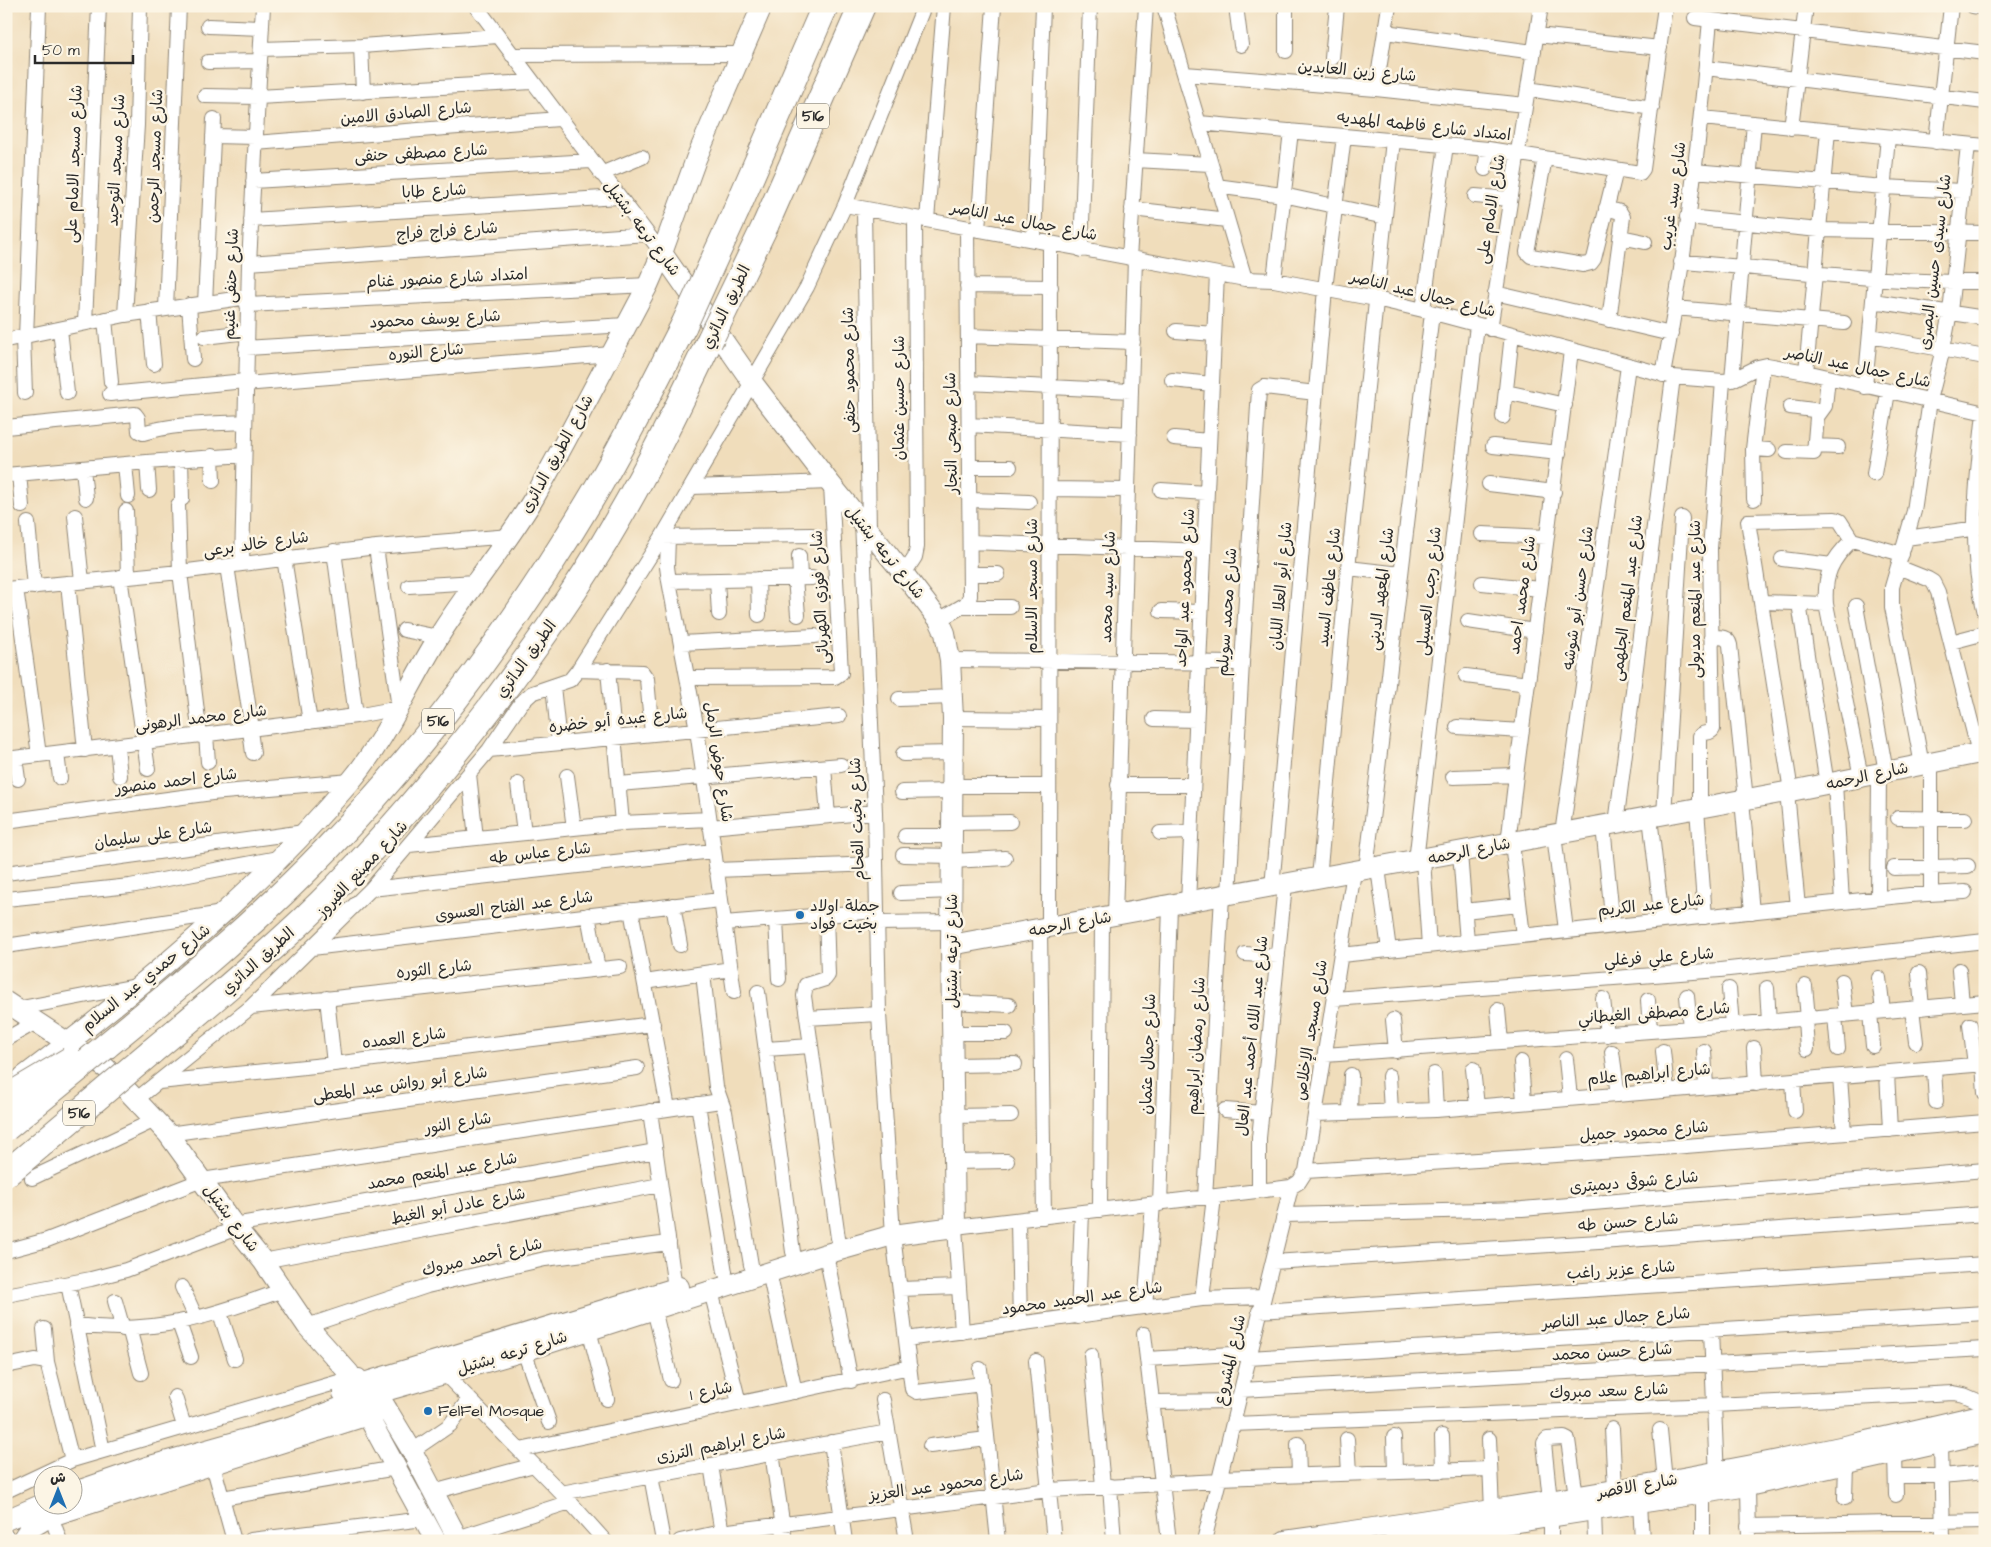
<svg xmlns="http://www.w3.org/2000/svg" width="1991" height="1547" font-family="'Architects Daughter','Playpen Sans Arabic',sans-serif">
<style>
.lines{fill:none;stroke-linecap:round;stroke-linejoin:round}
.street-casing{stroke:#8e8473;stroke-width:16}
.secondary-casing{stroke:#8e8473;stroke-width:22}
.highway-casing{stroke:#8e8473;stroke-width:28}
.street{stroke:#fff;stroke-width:14}
.secondary{stroke:#fff;stroke-width:20}
.highway{stroke:#fff;stroke-width:26}
.highway-bridge-casing{stroke:#8e8473;stroke-width:28;stroke-linecap:butt}
.highway-bridge{stroke:#fff;stroke-width:26}
.poi-dot{fill:#1f6fb2;stroke:#fcf5e5;stroke-width:2}
.labels{text-anchor:middle;dominant-baseline:central;stroke-width:5;stroke-linejoin:round;paint-order:stroke}
.shield{fill:#fcf5e5;stroke:#6a6863;stroke-width:1}
.shield-label{font-size:15px;font-weight:bold;fill:#2b2b2b}
.street-label{font-size:16px;fill:#2b2b2b;stroke:#fcf5e5}
.poi-label{font-size:16px;fill:#2b2b2b;stroke:#fcf5e5;text-anchor:start}
</style>
<rect width="100%" height="100%" fill="#fcf5e5"/>
<filter id="ink" filterUnits="userSpaceOnUse"><feTurbulence type="fractalNoise" baseFrequency=".02" numOctaves="2"/><feDisplacementMap in="SourceGraphic" scale="10" xChannelSelector="R" yChannelSelector="G"/><feConvolveMatrix kernelMatrix="1 2 1 2 8 2 1 2 1" color-interpolation-filters="sRGB"/></filter>
<filter id="wash" filterUnits="userSpaceOnUse"><feTurbulence type="fractalNoise" baseFrequency=".0096" numOctaves="4" result="noise"/><feDisplacementMap in="SourceGraphic" scale="20" xChannelSelector="R" yChannelSelector="G"/><feGaussianBlur stdDeviation="1.12" result="paint"/><feColorMatrix in="noise" values="0 0 0 0 0 0 0 0 0 0 0 0 0 0 0 0 0 1.4 0 .05"/><feComposite in="paint" operator="in"/></filter>
<g filter="url(#wash)">
<rect width="100%" height="100%" fill="#f0ddbb"/>
</g>
<g filter="url(#ink)">
<g class="lines">
<g class="street-casing">
<path id="street" d="M476,6L662,253
M1164,6L1245,279
M1236,6L1241,45
M1286,6V51
M1973,6L1985,8
M1695,18L1985,53
M208,26L262,28
M1385,32L1534,52
M1537,35L1660,48
M361,46L363,92
M261,49L361,46L498,36
M512,55L741,54
M1332,58L1337,6
M208,62L260,61
M1706,68L1985,102
M1185,74L1376,89L1525,105
M1376,89L1389,6
M1528,89L1652,108
M205,96L258,97L532,82
M1702,118L1985,146
M1199,123L1488,149L1640,173L1643,169L1665,6
M1791,128L1806,6
M213,136L256,137
M1936,142L1951,6
M255,143L559,119
M1545,158L1527,252L1531,256L1583,265L1591,263L1594,259L1616,170
M1135,160L1210,164
M1485,169L1488,149
M1694,171L1884,187L1962,191
M601,174L642,157
M253,181L591,161
M1216,186L1283,195L1385,217
M1475,196L1510,199
M845,205L1245,279L1274,280L1376,299L1423,310L1673,377L1723,381L1732,380L1758,367L1767,365L1806,372L1985,413
M1606,208L1620,212L1623,217L1609,320
M864,209L869,531
M1132,209L1227,220
M1687,217L1819,230L1985,233
M251,220L619,197
M927,220L944,6
M978,230L994,6
M1621,237L1645,242
M1034,240L1043,6
M1081,250L1090,6
M1129,258L1146,6
M1681,262C1782,269 1884,283 1985,282
M249,263L647,234
M1274,280L1291,131
M967,286L1051,287
M1495,293L1671,334
M1873,301L1985,318
M205,303L214,119
M189,305L193,359
M247,305L648,285
M166,308L179,6
M1675,308L1844,323
M1423,310L1446,145
M149,311L154,364
M125,315L137,125L140,6
M105,319L111,382
M85,323L99,6
M60,329L67,393
M1490,329L1541,6
M1176,331L1214,334
M968,336L1133,342
M1870,336L1985,357
M23,337L25,393
M26,337L39,6
M204,337L247,332
M6,340L125,315L248,297
M246,348L626,325
M1806,372L1828,131
M1663,375C1685,258 1700,139 1710,20
M1172,380L1212,384
M1732,380L1754,123
M968,383L1131,391
M245,384L611,354
M1865,387L1888,137
M1506,392L1565,405
M110,394L245,381
M1790,407L1821,411
M1984,413C1977,480 1967,547 1985,613
M1503,417L1512,334
M969,425L1130,434
M6,427L135,414L138,418L139,431L143,433C175,423 212,424 244,422
M1174,438L1209,441
M1493,446L1559,453
M1815,446L1838,447
M1753,449L1769,450
M1787,452L1814,453L1817,417L1825,406L1828,378
M212,456L213,481
M181,459L182,499
M147,462L149,490
M125,464L128,496
M969,467H1010
M83,468L86,498
M19,474L22,506
M1874,474L1888,392
M6,475L147,462L244,455
M1489,484L1554,492
M692,487L829,482
M1050,489L1128,490
M1161,490L1206,493
M1754,499L1753,449L1763,366
M970,500L1029,502
M178,505L180,572L200,736
M126,511L128,576
M75,516L82,581
M862,522L875,812L879,1014L893,1235L912,1389L917,1392L982,1384
M28,523L34,587
M1482,534L1547,537
M662,537L812,535
M668,537L667,567L669,581L697,730L734,992
M1906,538L1985,527
M1852,540C1831,560 1824,575 1826,604L1861,777
M970,542L1204,551
M334,551L356,716
M799,556L800,578
M284,558L310,722
M1782,559L1832,565
M242,564L249,263L263,6
M227,566L252,729
M1898,567L1928,579L1933,582L1938,592L1979,753
M1348,568L1401,574
M904,574L915,557L917,547L915,218
M970,574H998
M120,577L148,769
M795,578L798,615
M758,579L759,615
M717,580L719,614
M669,581L812,578
M68,583L85,750
M1482,583L1540,589
M409,586L476,582
M16,588L39,755
M6,589L180,572L376,547L510,536
M1761,602L1826,604
M1799,603L1827,785
M1856,606L1886,772
M963,607H1010
M1161,611L1201,612
M939,620L966,604L970,596L967,228
M1468,621L1535,631
M404,630L438,637
M1711,637C1719,637 1728,636 1730,645L1746,800
M1951,642L1985,633
M682,643L815,636
M950,660L1242,663
M578,670L642,672L647,679L652,734
M608,670L622,823
M1466,676L1528,684
M689,678L835,677L841,673L831,485
M553,686L559,743
M899,699L952,697
M953,718L1048,719
M1154,719L1196,720
M1457,727L1522,731
M250,730L253,753
M206,735L208,762
M117,746L120,776
M489,750L839,716
M57,753L60,778
M903,754L953,753
M15,758L18,779
M6,759L356,716L399,708L376,547
M1931,763V893
M1922,765L1892,607V587L1914,511L1930,400L1943,349L1950,312L1968,145
M824,767L828,816
M469,774L476,838
M567,776L574,828
M1453,777L1516,775
M1835,783L1842,902
M518,784L524,833
M619,784L841,765
M1118,785H1193
M953,786H1048
M1791,791L1748,521L1835,519L1840,521L1852,540L1902,554
M902,792L953,791
M1787,792L1798,907
M1742,800L1752,912
M1700,808V736C1703,731 1710,735 1713,729L1710,549L1723,381
M1697,809L1705,917
M1664,815L1682,518
M1650,817L1662,921
M1898,818L1965,819
M6,821L212,793L351,781
M953,823L1010,822
M1616,824L1673,377
M1603,826L1613,926
M710,827L875,812
M1160,833L1190,832
M1562,834L1628,366
M1554,835L1566,930
M905,836H953
M1512,843L1523,936
M1508,844L1516,775L1571,351
M409,845L622,823L709,819
M1460,853L1467,942
M903,855L953,856
M1423,860L1429,946
M953,861L1005,858
M1416,861L1477,325
M1378,868L1389,950
M1894,868L1968,866
M716,870L876,864
M1366,870L1432,313
M6,873L304,832
M1319,878L1348,568L1393,140
M1272,887L1325,289L1344,136
M371,889L713,851
M901,893L952,891
M1229,895L1242,663L1259,390L1264,387L1316,393
M1878,898L1879,774
M6,899L130,886L278,858
M1188,903L1217,274
M673,905L680,945
M631,910L668,1108
M1464,911L1519,905
M588,915L598,969
M826,915L828,975L825,979L806,985L804,996L838,1238
M1115,916L1135,259
M776,919L779,979
M724,923L876,911
M877,923L952,922
M1049,928L1050,243
M1040,930L1044,1217
M6,946L223,913
M312,948L720,900
M1245,954L1278,956
M1341,955L1910,895L1965,892
M1959,970L1962,1004
M1919,973L1922,1008
M703,974L716,1087L725,1112L751,1265
M1879,978L1883,1011
M1842,981L1846,1015
M645,982L731,969
M1805,986L1808,1018
M1767,988L1769,1022
M1729,989L1732,1025
M758,992L793,1252
M1687,996L1690,1028
M327,998L334,1064
M1334,999L1720,970L1985,941
M1603,999L1607,1035
M1648,1000L1650,1031
M952,1002L1009,1005
M251,1007L620,967
M16,1009L136,986
M1912,1009L1916,1042
M1498,1010L1501,1042
M1870,1013L1873,1046
M1835,1016L1838,1049
M807,1018L879,1014
M1805,1019L1807,1049
M1393,1020L1396,1051
M1970,1025L1975,1065
M952,1033H1006
M6,1039L36,1022
M1754,1048L1756,1084
M766,1049L811,1046
M1663,1051L1667,1090
M1704,1051L1706,1087
M1612,1052L1618,1095
M1325,1055L1732,1025L1985,1002
M1566,1059L1570,1098
M1521,1062L1524,1102
M1983,1064L1985,1093
M953,1065L1015,1064
M1473,1069L1477,1106
M1934,1069L1936,1102
M1887,1073L1890,1130
M1434,1074L1436,1110
M1389,1076L1391,1111
M1840,1077L1844,1133
M1793,1081L1795,1111
M159,1082L334,1064L653,1024
M137,1099L251,1007L371,889L489,750L521,703L532,693L570,680L578,670L662,537L807,287L845,205L924,6
M698,1104L725,1272
M1225,1110L1262,1113
M650,1111L675,1288
M1350,1113L1351,1075
M1315,1114L1436,1110L1985,1064
M953,1116L1011,1115
M168,1134L637,1068
M954,1162L1007,1161
M1306,1171L1648,1149L1985,1122
M32,1178L155,1120
M1259,1190V1138L1285,885
M1205,1198L1222,896
M1160,1204L1170,906
M1100,1210L1102,918
M1285,1215L1522,1209L1985,1170
M1018,1220L1020,1325
M234,1225L656,1151
M6,1251L47,1240L202,1180L720,1101
M826,1254L851,1381
M263,1261L660,1185
M1273,1262L1615,1241L1985,1214
M769,1272L795,1392
M68,1284L103,1451
M182,1287L196,1318
M900,1289L958,1287
M711,1291L739,1403
M6,1295L91,1279L126,1270L237,1228
M1202,1299L1214,1197
M115,1301L123,1329
M1145,1307L1153,1204
M654,1309L671,1380
M1259,1311L1985,1264
M220,1313L235,1359
M1078,1317L1082,1212
M179,1323L191,1357
M76,1325C154,1336 211,1316 283,1290
M307,1326L427,1286L545,1259L669,1243
M129,1328L141,1373
M44,1329L47,1362
M589,1330L607,1399
M1711,1330L1717,1479
M962,1332L955,1227L1291,1187L1299,1182L1306,1171L1354,872
M1144,1334L1169,1541
M906,1339L1202,1299L1262,1297
M524,1351L549,1422
M1091,1355L1103,1486
M1249,1358L1985,1313
M1147,1359L1250,1353
M1036,1361L1054,1541
M6,1366L35,1360L47,1362L72,1460
M980,1369L998,1541
M444,1373L570,1502L605,1541
M1241,1390L1985,1349
M175,1397L184,1426
M883,1400L907,1541
M1152,1402L1238,1401
M1233,1424L1714,1405L1954,1393L1964,1395L1985,1404
M1612,1429L1615,1490
M1660,1430L1665,1481
M1442,1436L1443,1471
M1394,1437L1395,1472
M1347,1439L1349,1473
M1489,1439L1492,1511
M831,1442L845,1541
M1941,1443L1943,1541
M1298,1444L1299,1475
M930,1446L987,1439
M520,1450L910,1367
M412,1451L450,1425L469,1399
M772,1453L785,1541
M1895,1453L1896,1495
M213,1465L234,1541
M711,1465L723,1540
M651,1476L663,1541
M1896,1476H1942L1985,1472
M1219,1478L1490,1469
M1110,1486L1114,1541
M1748,1486L1749,1541
M6,1491L72,1460L359,1376
M433,1492L534,1465
M1703,1492V1541
M561,1493L888,1432
M222,1498L396,1468
M1845,1498L1846,1464
M1550,1501L1544,1443L1547,1439L1564,1438L1568,1440L1576,1496
M1640,1502L1642,1541
M1594,1510L1595,1541
M51,1516L60,1541
M1551,1516V1541
M1748,1526L1985,1521
M6,1536L9,1541
M457,1538L570,1502
M251,1540L424,1519
M680,1541L721,1532L1049,1490L1219,1481
M1204,1541L1291,1187"/>
</g>
<g class="secondary-casing">
<path id="secondary" d="M951,945L1791,791L1985,752
M6,1002L106,1068L168,1134L234,1225L263,1261L307,1326L349,1373L359,1400L436,1541
M23,1077C140,989 255,894 350,782C388,737 410,682 441,633C470,587 506,545 534,498C574,428 610,356 648,285L662,253L696,159L762,6
M343,1393L370,1381L679,1287
M380,1398L412,1451L459,1541
M72,1493L150,1466L295,1425L378,1393L524,1351L826,1254L893,1235L955,1227L951,945L953,718L950,660L945,633L939,620L904,574L829,482L752,382L662,253
M6,1520L43,1504
M21,1541L29,1529L51,1516L387,1409
M1285,1541C1429,1520 1572,1499 1715,1472C1805,1456 1895,1435 1985,1414
M1395,1541L1748,1486L1985,1433"/>
</g>
<g class="highway-casing">
<path id="highway" d="M736,211L825,6
M765,226L862,6
M106,1046C182,984 258,921 326,850C431,741 521,617 598,487C629,434 656,379 684,325
M151,1052C203,1009 254,966 303,920C372,854 433,782 491,707C536,647 580,586 617,521C651,463 680,403 709,342"/>
</g>
<use href="#street" class="street"/>
<use href="#secondary" class="secondary"/>
<use href="#highway" class="highway"/>
<g class="highway-bridge-casing">
<path id="highway-bridge" d="M684,325L736,211
M709,342L765,226
M6,1098L70,1060
M6,1128L106,1046
M6,1174L151,1052"/>
</g>
<use href="#highway-bridge" class="highway-bridge"/>
</g>
</g>
<g class="poi-dot">
<circle cx="800" cy="915" r="5"/>
<circle cx="428" cy="1411" r="5"/>
</g>
<g class="labels">
<g class="shield">
<rect x="797" y="103.5" width="32" height="25" rx="4"/>
<rect x="422" y="708.5" width="32" height="25" rx="4"/>
<rect x="63" y="1100.5" width="32" height="25" rx="4"/>
</g>
<g class="shield-label">
<text x="813" y="116">516</text>
<text x="438" y="721">516</text>
<text x="79" y="1113">516</text>
</g>
<g class="street-label">
<text transform="translate(1357 71) rotate(5)">شارع زين العابدين</text>
<text transform="translate(406 113) rotate(-5)">شارع الصادق الامين</text>
<text transform="translate(1424 126) rotate(6)">امتداد شارع فاطمه المهديه</text>
<text transform="translate(421 153) rotate(-3)">شارع مصطفى حنفى</text>
<text transform="translate(155 156) rotate(-88)">شارع مسجد الرحمن</text>
<text transform="translate(116 160) rotate(-87)">شارع مسجد التوحيد</text>
<text transform="translate(74 164) rotate(-88)">شارع مسجد الامام على</text>
<text transform="translate(434 191) rotate(-3)">شارع طابا</text>
<text transform="translate(1673 196) rotate(-82)">شارع سيد غريب</text>
<text transform="translate(1491 209) rotate(-81)">شارع الامام على</text>
<text transform="translate(1024 221) rotate(11)">شارع جمال عبد الناصر</text>
<text transform="translate(642 228) rotate(53)">شارع ترعه بشتيل</text>
<text transform="translate(447 231) rotate(-4)">شارع فراج فراج</text>
<text transform="translate(1935 262) rotate(-83)">شارع سيدى حسين البصرى</text>
<text transform="translate(447 278) rotate(-3)">امتداد شارع منصور غنام</text>
<text transform="translate(231 284) rotate(-88)">شارع حنفى غنيم</text>
<text transform="translate(1423 294) rotate(14)">شارع جمال عبد الناصر</text>
<text transform="translate(726 307) rotate(-64)">الطريق الدائري</text>
<text transform="translate(435 319) rotate(-3)">شارع يوسف محمود</text>
<text transform="translate(426 352) rotate(-5)">شارع النوره</text>
<text transform="translate(1858 367) rotate(12)">شارع جمال عبد الناصر</text>
<text transform="translate(849 370) rotate(-91)">شارع محمود حنفى</text>
<text transform="translate(899 398) rotate(-90)">شارع حسين عثمان</text>
<text transform="translate(951 433) rotate(-91)">شارع صبحى النجار</text>
<text transform="translate(557 454) rotate(-61)">شارع الطريق الدائرى</text>
<text transform="translate(256 544) rotate(-8)">شارع خالد برعى</text>
<text transform="translate(885 552) rotate(51)">شارع ترعه بشتيل</text>
<text transform="translate(1032 586) rotate(-90)">شارع مسجد الاسلام</text>
<text transform="translate(1281 586) rotate(-85)">شارع أبو العلا اللبان</text>
<text transform="translate(1108 587) rotate(-88)">شارع سيد محمد</text>
<text transform="translate(1329 587) rotate(-84)">شارع عاطف السيد</text>
<text transform="translate(1185 588) rotate(-87)">شارع محمود عبد الواحد</text>
<text transform="translate(1381 589) rotate(-83)">شارع المعهد الدينى</text>
<text transform="translate(1429 591) rotate(-84)">شارع رجب العسيلى</text>
<text transform="translate(1522 595) rotate(-82)">شارع محمد احمد</text>
<text transform="translate(820 597) rotate(-93)">شارع فوزي الكهربائى</text>
<text transform="translate(1578 598) rotate(-82)">شارع حسن أبو شوشه</text>
<text transform="translate(1627 598) rotate(-83)">شارع عبد المنعم الجلهمى</text>
<text transform="translate(1695 599) rotate(-90)">شارع عبد المنعم مدبولى</text>
<text transform="translate(1227 612) rotate(-86)">شارع محمد سويلم</text>
<text transform="translate(526 659) rotate(-54)">الطريق الدائري</text>
<text transform="translate(201 718) rotate(-7)">شارع محمد الرهونى</text>
<text transform="translate(618 720) rotate(-6)">شارع عبده أبو خضره</text>
<text transform="translate(719 762) rotate(82)">شارع حوض الرمل</text>
<text transform="translate(1867 776) rotate(-12)">شارع الرحمه</text>
<text transform="translate(176 781) rotate(-7)">شارع احمد منصور</text>
<text transform="translate(857 819) rotate(-92)">شارع بخيت الفحام</text>
<text transform="translate(153 835) rotate(-8)">شارع على سليمان</text>
<text transform="translate(1469 851) rotate(-11)">شارع الرحمه</text>
<text transform="translate(540 853) rotate(-6)">شارع عباس طه</text>
<text transform="translate(362 869) rotate(-47)">شارع مصنع الفيروز</text>
<text transform="translate(1651 905) rotate(-6)">شارع عبد الكريم</text>
<text transform="translate(514 906) rotate(-7)">شارع عبد الفتاح العسوى</text>
<text transform="translate(1070 924) rotate(-10)">شارع الرحمه</text>
<text transform="translate(952 951) rotate(-90)">شارع ترعه بشتيل</text>
<text transform="translate(1659 957) rotate(-4)">شارع علي فرغلي</text>
<text transform="translate(258 961) rotate(-42)">الطريق الدائري</text>
<text transform="translate(434 969) rotate(-6)">شارع الثوره</text>
<text transform="translate(146 978) rotate(-39)">شارع حمدي عبد السلام</text>
<text transform="translate(1654 1013) rotate(-4)">شارع مصطفى الغيطاني</text>
<text transform="translate(1311 1030) rotate(-81)">شارع مسجد الإخلاص</text>
<text transform="translate(1252 1036) rotate(-84)">شارع عبد اللاه أحمد عبد العال</text>
<text transform="translate(404 1038) rotate(-7)">شارع العمده</text>
<text transform="translate(1196 1046) rotate(-87)">شارع رمضان ابراهيم</text>
<text transform="translate(1148 1054) rotate(-88)">شارع جمال عثمان</text>
<text transform="translate(1649 1074) rotate(-5)">شارع ابراهيم علام</text>
<text transform="translate(400 1084) rotate(-8)">شارع أبو رواش عبد المعطى</text>
<text transform="translate(458 1123) rotate(-9)">شارع النور</text>
<text transform="translate(1644 1131) rotate(-4)">شارع محمود جميل</text>
<text transform="translate(442 1171) rotate(-10)">شارع عبد المنعم محمد</text>
<text transform="translate(1634 1182) rotate(-5)">شارع شوقى ديميترى</text>
<text transform="translate(458 1206) rotate(-11)">شارع عادل أبو الغيط</text>
<text transform="translate(231 1218) rotate(53)">شارع بشتيل</text>
<text transform="translate(1628 1222) rotate(-4)">شارع حسن طه</text>
<text transform="translate(482 1257) rotate(-13)">شارع أحمد مبروك</text>
<text transform="translate(1621 1270) rotate(-4)">شارع عزيز راغب</text>
<text transform="translate(1082 1298) rotate(-8)">شارع عبد الحميد محمود</text>
<text transform="translate(1616 1318) rotate(-4)">شارع جمال عبد الناصر</text>
<text transform="translate(1612 1352) rotate(-3)">شارع حسن محمد</text>
<text transform="translate(512 1353) rotate(-17)">شارع ترعه بشتيل</text>
<text transform="translate(1230 1360) rotate(-77)">شارع المشروع</text>
<text transform="translate(711 1391) rotate(-12)">شارع 1</text>
<text transform="translate(1609 1391) rotate(-2)">شارع سعد مبروك</text>
<text transform="translate(721 1445) rotate(-11)">شارع ابراهيم الترزى</text>
<text transform="translate(946 1485) rotate(-8)">شارع محمود عبد العزيز</text>
<text transform="translate(1637 1486) rotate(-10)">شارع الاقصر</text>
</g>
<g class="poi-label">
<text x="810" y="906">جملة اولاد<tspan x="810" dy="18">بخيت فواد</tspan></text>
<text x="438" y="1411">FelFel Mosque</text>
</g>
</g>
<rect width="1991" height="1547" fill="none" stroke="#fcf5e5" stroke-width="25"/>
<g transform="translate(58 1490)"><circle r="24" fill="#fcf5e5" stroke="#a8a49b"/>
<path d="M0-4L9 19L0 12L-9 19Z" fill="#1f6fb2"/>
<text y="-8" font-size="14" font-weight="bold" text-anchor="middle" fill="#2b2b2b">ش</text>
</g>
<path d="M35 55v8h98v-8" fill="none" stroke="#2b2b2b" stroke-width="2.5"/>
<text x="42" y="55" font-size="15" fill="#2b2b2b" stroke="#fcf5e5" stroke-width="4" paint-order="stroke">50 m</text>
</svg>
